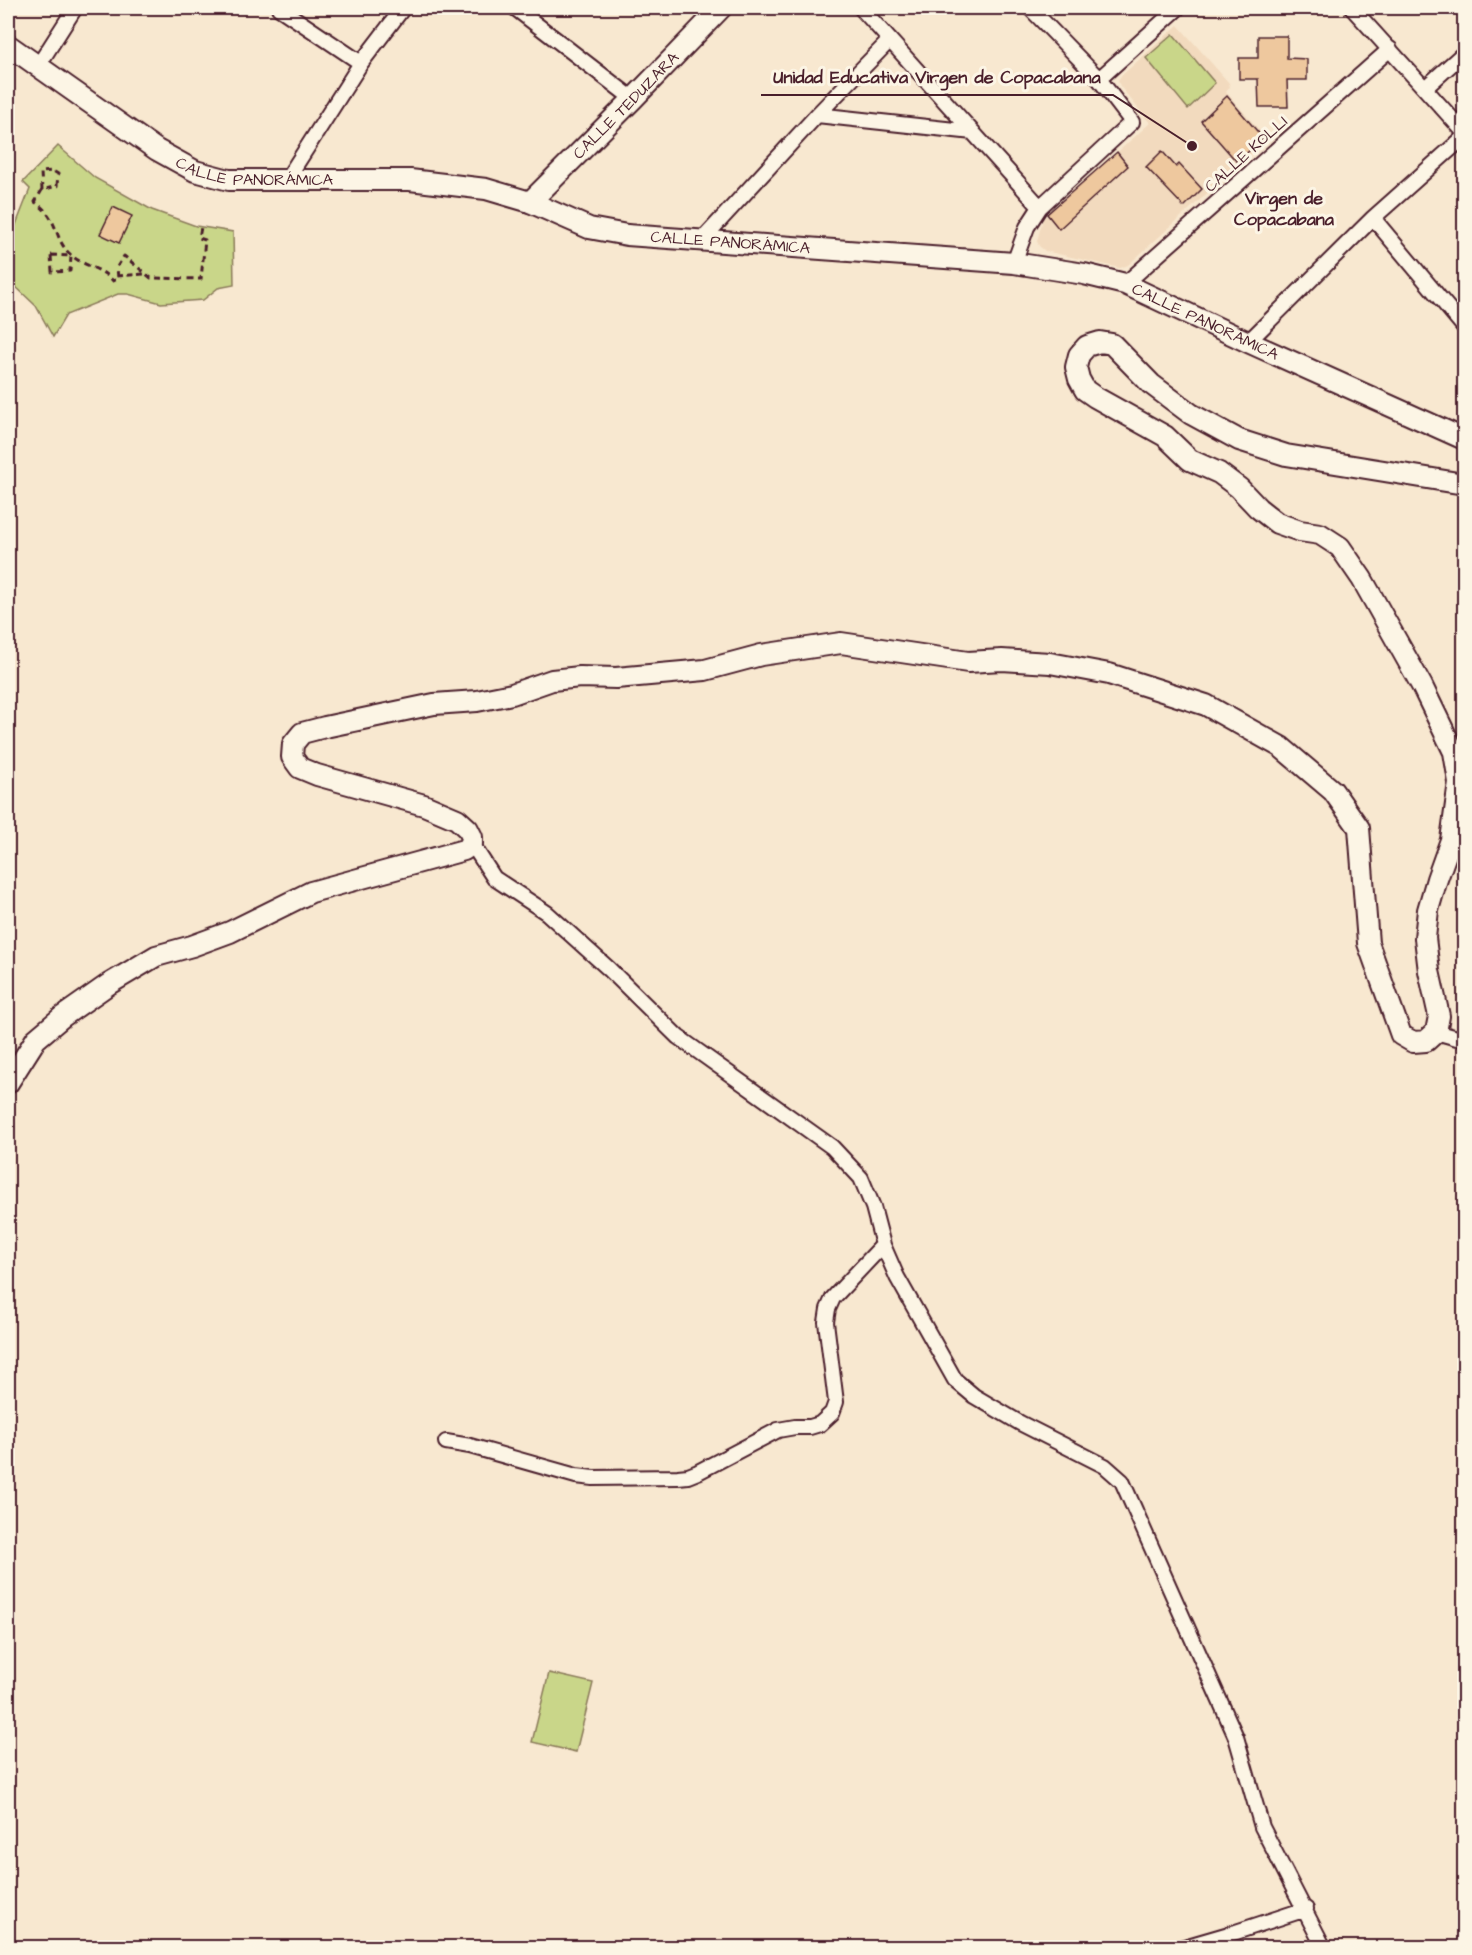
<svg xmlns="http://www.w3.org/2000/svg" width="1472" height="1955" font-family="'Architects Daughter',sans-serif">
<style>
.built{fill:#f2dabe}
.green{fill:#c9d689;stroke:#8a7a5a;stroke-width:1.5}
.building{fill:#eec89e;stroke:#4a1f2b;stroke-width:1.5}
.lines{fill:none;stroke-linecap:round;stroke-linejoin:round}
.street-casing{stroke:#4a1f2b;stroke-width:18}
.secondary-casing{stroke:#4a1f2b;stroke-width:24}
.path{stroke:#4a1f2b;stroke-width:3;stroke-dasharray:6 4.5;stroke-linecap:butt}
.street{stroke:#fcf5e5;stroke-width:14}
.secondary{stroke:#fcf5e5;stroke-width:20}
.labels{text-anchor:middle;dominant-baseline:central;stroke-width:6;stroke-linejoin:round;paint-order:stroke}
.street-label{font-size:16px;fill:#4a1f2b;stroke:#fcf5e5}
.neighbourhood-label{font-size:18px;font-weight:bold;fill:#4a1f2b;stroke:#fcf5e5}
.leader{fill:none;stroke:#4a1f2b;stroke-width:2}
.callout-dot{fill:#4a1f2b;stroke:#fcf5e5;stroke-width:2}
.callout-label{font-size:18px;text-anchor:middle;font-weight:bold;fill:#4a1f2b;stroke:#fcf5e5;stroke-width:6;stroke-linejoin:round;paint-order:stroke}
</style>
<rect width="100%" height="100%" fill="#f8e8d0"/>
<filter id="ink" filterUnits="userSpaceOnUse"><feTurbulence type="fractalNoise" baseFrequency=".0167" numOctaves="2"/><feDisplacementMap in="SourceGraphic" scale="12" xChannelSelector="R" yChannelSelector="G"/><feConvolveMatrix kernelMatrix="1 2 1 2 8 2 1 2 1" color-interpolation-filters="sRGB"/></filter>
<g filter="url(#ink)">
<path class="built" d="M1178,25L1229,83L1230,87L1226,92L1267,139L1128,265L1120,268L1045,251L1039,246L1037,241L1043,219L1150,123L1120,86L1118,81L1120,77Z"/>
<path class="green" d="M1173,34L1215,83L1188,109L1146,58Z
M58,146L95,178L152,210L196,226L233,232L234,285L218,288L203,300L161,303L128,294H118L66,315L53,337L36,306L15,286L10,240L30,189L23,182Z
M549,1673L593,1683L576,1752L532,1742Z"/>
<path class="building" d="M1258,36H1287V58L1307,59V80H1287L1288,107H1259L1258,79H1239V58H1258Z
M1227,96L1263,138L1237,162L1201,121Z
M1162,151L1176,167L1179,164L1202,189L1184,207L1146,167Z
M1117,152L1128,166L1059,229L1047,214Z
M113,207L132,216L119,243L100,234Z"/>
<g class="lines">
<g class="street-casing">
<path id="street" d="M279,8L361,63
M515,8L633,99
M861,8L1040,207
M1352,8L1464,132
M38,66L75,8
M1099,79L1178,8
M1425,88L1464,53
M817,115L973,132
M287,179L361,63L403,8
M1373,218L1464,327
M701,241L817,115L890,40
M1014,263L1027,227L1040,207L1132,122L1099,79L1030,8
M1125,284L1390,49
M1248,342L1373,218L1464,137
M472,844L494,878L547,913L609,969L678,1037L832,1147L861,1178L873,1207L883,1245L897,1277L955,1380L974,1396L1020,1423L1105,1466L1122,1481L1236,1737L1262,1827L1324,1948
M1436,1032L1464,1040
M446,1442L470,1446L576,1476L593,1478L678,1477L688,1476L698,1472L778,1430L795,1427H810L820,1424L832,1413L836,1402L826,1322L828,1309L833,1298L883,1245
M1181,1948L1236,1932L1306,1909"/>
</g>
<g class="secondary-casing">
<g id="secondary">
<path id="s1" d="M8,45L157,150L195,171L229,180H410L486,189L530,202L589,228L627,235L1014,263L1084,274L1125,284L1248,342L1464,439"/>
<path id="s2" d="M530,202L633,99L721,8"/>
<path d="M8,1083L36,1039L62,1017L109,984L156,956L192,946L230,932L311,892L464,850L472,844V837L468,829L457,819L424,805L317,775L300,768L292,757L293,744L302,733L325,727L434,704L477,701L512,694L552,680L580,677L616,678L705,670L761,655L841,643L968,662L1002,660L1050,663L1109,674L1206,705L1281,747L1333,791L1359,828L1368,943L1401,1035L1413,1042L1426,1041L1436,1032L1439,1016L1429,971L1425,938L1428,910L1437,879L1451,840L1459,782L1454,752L1422,686L1362,579L1340,547L1320,534L1300,531L1277,523L1258,508L1239,488L1219,473L1190,460L1165,436L1095,397L1085,390L1079,379L1076,367L1079,355L1087,346L1100,342L1112,344L1151,384L1191,414L1239,440L1286,455L1464,484"/>
</g>
</g>
<path class="path" d="M42,190L41,172L53,171L58,174L57,186L42,190L35,202C59,218 53,237 69,253C81,266 101,267 113,281L118,279L117,267L124,256L151,278L201,279L205,240L199,238L201,227
M51,255L71,256L70,271L52,272Z
M117,276L145,274"/>
<use href="#street" class="street"/>
<use href="#secondary" class="secondary"/>
</g>
</g>
<g class="labels">
<g class="street-label">
<text stroke="none"><textPath href="#s2" startOffset="136">CALLE TEDUZARA</textPath></text>
<text transform="translate(1246 154) rotate(-42)">CALLE KOLLI</text>
<text stroke="none"><textPath href="#s1" startOffset="285">CALLE PANORÁMICA</textPath></text>
<text stroke="none"><textPath href="#s1" startOffset="771">CALLE PANORÁMICA</textPath></text>
<text stroke="none"><textPath href="#s1" startOffset="1257">CALLE PANORÁMICA</textPath></text>
</g>
<g class="neighbourhood-label">
<text x="1284" y="198">Virgen de<tspan x="1284" dy="21">Copacabana</tspan></text>
</g>
</g>
<path class="leader" d="M1192 146L1113 95H761"/>
<circle class="callout-dot" cx="1192" cy="146" r="6"/>
<g class="callout-label">
<text x="937" y="83">Unidad Educativa Virgen de Copacabana</text>
</g>
<rect width="1472" height="1955" fill="none" stroke="#fcf5e5" stroke-width="30"/>
<rect x="15" y="15" width="1442" height="1925" fill="none" stroke="#4a1f2b" stroke-width="2" filter="url(#ink)"/>
</svg>
